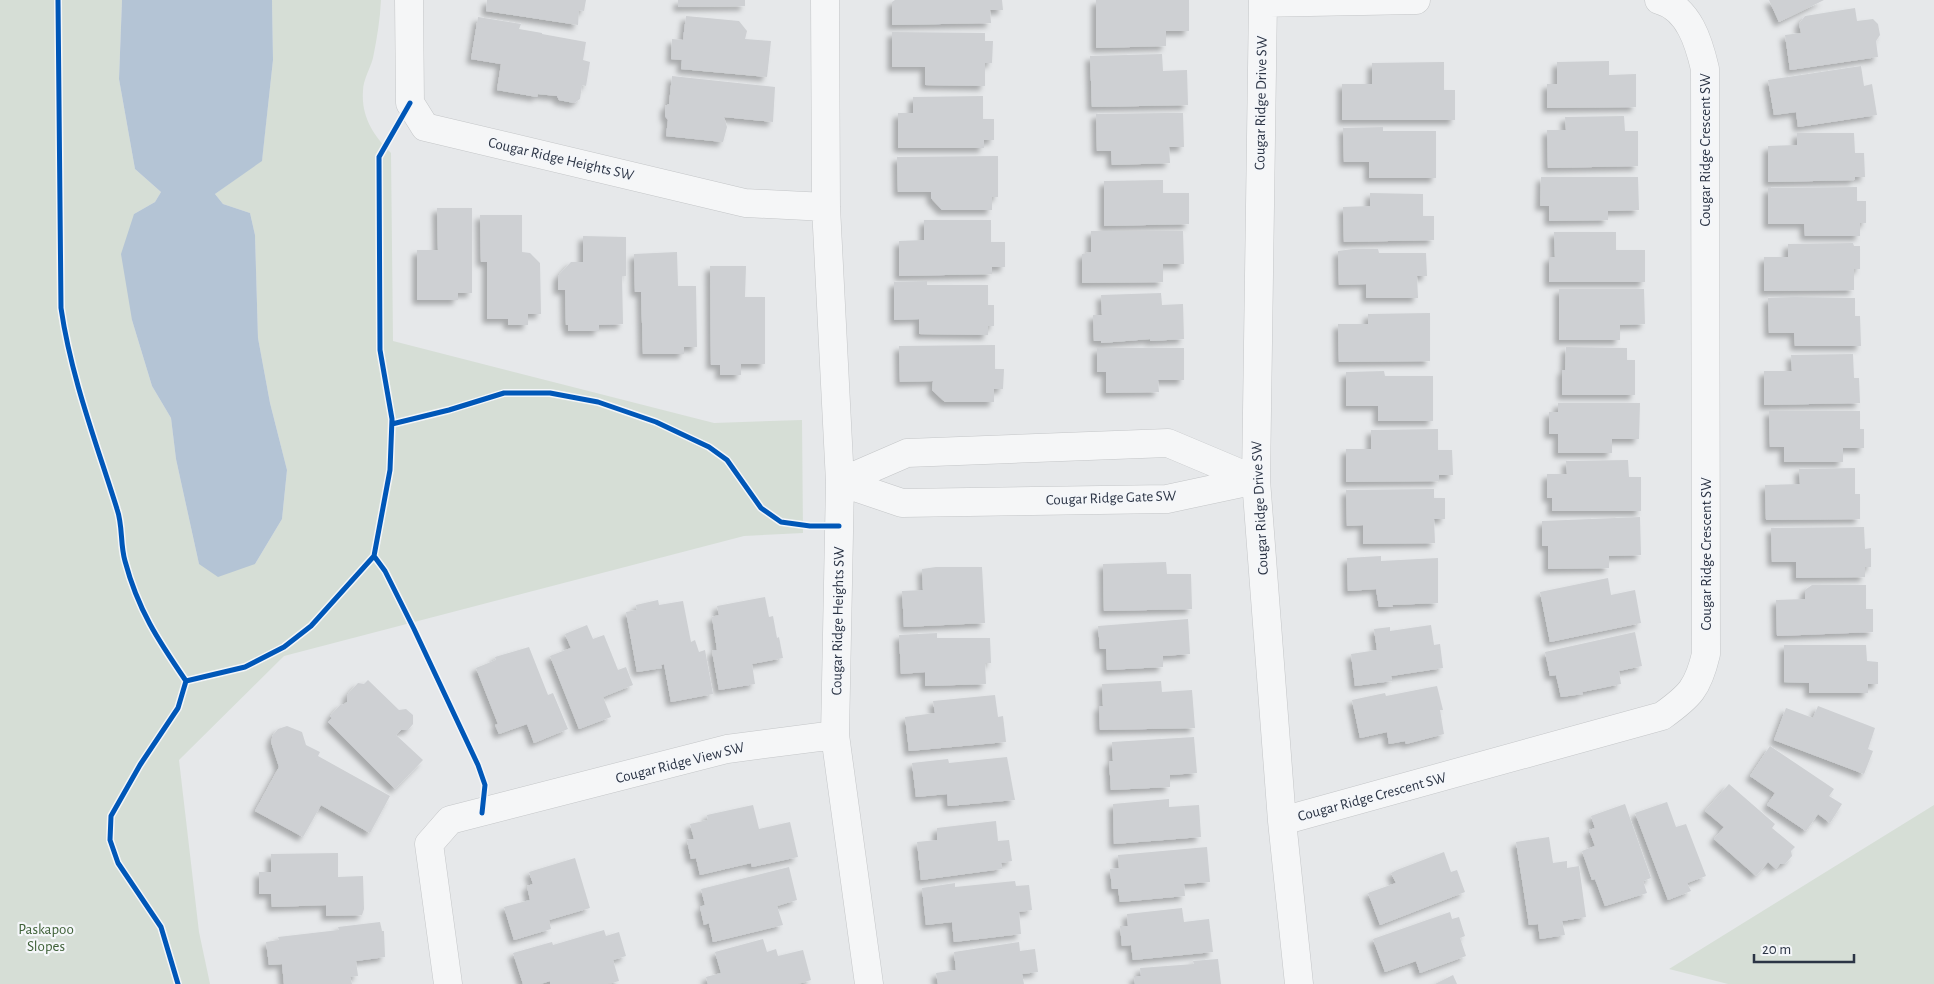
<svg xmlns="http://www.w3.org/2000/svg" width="1934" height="984" font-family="'Alegreya Sans',sans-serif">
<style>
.green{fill:#d6ded6}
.water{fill:#b4c4d5}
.building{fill:#ced0d3;filter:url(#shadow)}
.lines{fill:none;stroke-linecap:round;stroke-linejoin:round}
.minor-casing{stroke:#c4c6c8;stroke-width:29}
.minor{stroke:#f5f6f7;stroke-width:28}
.cycleway-casing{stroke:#f4f6f9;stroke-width:8}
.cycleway{stroke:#0057b8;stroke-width:5}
.labels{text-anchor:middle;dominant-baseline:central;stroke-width:4.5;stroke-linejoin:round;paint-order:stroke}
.street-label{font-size:15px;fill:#2b3445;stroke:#f4f6f9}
.park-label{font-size:15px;fill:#3f6138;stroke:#f4f6f9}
</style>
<defs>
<filter id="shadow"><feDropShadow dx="-4.5" dy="4.5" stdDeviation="2.5" flood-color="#0004"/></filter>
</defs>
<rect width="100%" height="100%" fill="#e6e8ea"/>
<path class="green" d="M0,0H122L119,79L135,169L161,192L155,202L134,214L132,320L152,386L171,418L176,459L199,564H255L282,519L287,470L270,403L258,338L255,235L250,213L223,204L215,194L262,160L273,60L272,0H381C380,20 377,38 373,58C370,69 363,80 363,91C361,117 374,136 391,153L393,341L714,423L802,420L803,533L744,536L284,656L179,760L199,932L210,984H0Z
M1934,805V984H1728L1669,969Z"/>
<path class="water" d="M122,0H272L273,60L262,161L215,194L223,204L250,213L255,235L258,338L270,403L287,470L282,519L255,564L218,577L199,564L176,459L171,418L152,386L132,320L121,254L134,214L155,202L161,192L135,169L119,79Z"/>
<path class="building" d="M487,0H586L584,11L579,10L578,25L486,11Z
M678,0H745V6L678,7Z
M895,0H1002L1003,10H990L991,23L892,25V2Z
M1096,0H1189V31H1166V46L1096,48Z
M1769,0H1824L1779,22Z
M1855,8L1857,21L1873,19L1878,24L1880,35L1876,41L1878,57L1790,70L1785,35L1801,33L1799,24L1805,16Z
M686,16L739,21L747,31L745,39L771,41L767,77L681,69L682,60L671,59L672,39L683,40Z
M478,17L521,24L519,29L542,33V34L586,42L583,60L590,62L586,86L582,85L580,99L574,103L559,100L557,96L538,94L537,97L497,90L501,64L471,59Z
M892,32L985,33V41H993L992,63H985V86L925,85V67H892Z
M1162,54L1163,71L1187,70L1188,105L1092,107L1090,56Z
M1609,61V75L1636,74V107L1547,108V84H1557V62Z
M1444,62V90H1455V120H1342V84H1372V63Z
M1861,66L1864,86L1872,84L1877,115L1798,127L1796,112L1774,115L1768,80Z
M672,76L775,87L773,122L724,117L727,127L723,142L666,136L668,120L665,116V106L669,104Z
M983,96V119H994V140H984V148H898V113H913V97Z
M1166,113H1183L1184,147H1169L1170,163L1112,165L1111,151H1097L1096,114Z
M1624,116L1625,131H1638V166L1548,168L1547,130H1566L1565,117Z
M1383,127V131H1436V178H1369V162H1344L1343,128Z
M1797,133H1854L1855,153H1864L1865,177H1855V180L1768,182V146L1797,145Z
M998,156V197H992V210H942L931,198V192H898L897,157Z
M1541,177H1638L1639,210L1608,211V220L1549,221V206H1540Z
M1163,180V193H1189V224L1104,226V181Z
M1857,187V201H1866V223H1860V236H1805L1804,224H1768V188Z
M1370,193L1423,194V216H1434V240L1344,242L1343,207L1370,206Z
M437,208H472V293H458V300H417V250H438Z
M480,215H522V252L530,253L540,263L541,314H528V325H508V319H487V262H481Z
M924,220H991V242H1005V267H992V274L899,276V241L924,240Z
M1091,231H1183L1184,264H1163V282L1082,283V254L1091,252Z
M1554,232H1616V250H1645V282H1549V257H1555Z
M583,236L626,237V276H622L623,324L599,325V331H568V325H566L565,290H558V276L571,262H583Z
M1853,243L1854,246H1860V269H1854V290L1764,291V257H1788V244Z
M1353,249H1378L1379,253H1426L1427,276H1417L1418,298H1366V284L1339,285L1338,251Z
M677,252L678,286H696L697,347H684V354H643L641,292H635L634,254Z
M710,266H746L745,297H765V364H741V375H720V365H711Z
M927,281V285H988V305H994V326H988V335L919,334V319L894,320V282Z
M1559,289H1644L1645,324L1620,325V340H1559Z
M1161,293L1162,305L1183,304L1184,339L1150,341V339L1101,343V341H1094L1093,315H1102L1101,295Z
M1794,297L1855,298V316H1860L1861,346H1795L1794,333H1769L1768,298Z
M1430,313V361L1339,362L1338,324H1368V314Z
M995,345V369H1004L1003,389H994V402H945L932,390L933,381L900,382L899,346Z
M1566,347L1627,348V360H1635V395H1562V370H1565Z
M1097,348H1184V380H1158L1159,392L1106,393V372H1097Z
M1853,354L1854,378H1859L1860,403L1764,405V371H1792L1791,355Z
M1384,371L1385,376H1433V421H1378V406H1346V372Z
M1558,403H1640L1639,439H1612V453H1558V434H1549V412H1558Z
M1769,411H1860V429H1864V448H1843V462H1784V447H1770Z
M1438,429V450H1452L1453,475H1439V481L1346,482V449H1371V430Z
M1628,460L1629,477H1641V511H1552V498H1547V474H1567L1566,461Z
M1855,468V494H1860V519L1766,520L1765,485L1800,484L1799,469Z
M1434,489V498H1445V519H1434L1435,543L1363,544V525L1347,526L1346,490Z
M1640,517L1641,555L1609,556V568L1548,569V546H1542V521Z
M1864,527L1865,549L1871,548V567H1865V577L1796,578V562H1772L1771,528Z
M1381,556V561L1438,558V603L1392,605L1393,607H1379L1376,589L1348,591L1347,558Z
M1166,562L1167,574H1191L1192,609L1104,611L1103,564Z
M936,567H982L985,623L904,627L902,591L923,590L922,569Z
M1608,578L1611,595L1635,590L1641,623L1550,642L1540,592Z
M1812,585H1866V609H1873V632L1777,636L1776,600L1805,599V590Z
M765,597L769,617L773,616L777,638L779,637L783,658L752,664L755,684L719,690L712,651L717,650L712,617L719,615L717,606Z
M658,600L659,605L683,601L691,642L695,640L699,652L705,650L713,694L671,702L664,664L661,665L662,668L637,672L626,612L637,610L636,605Z
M1188,619L1190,654L1163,656V667L1107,670L1106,649H1100L1098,626Z
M587,625L593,639L604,635L618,670L626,667L633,685L603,697L611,717L579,729L550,656L571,648L565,634Z
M1431,625L1434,645L1440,644L1443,668L1391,676L1392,681L1355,686L1351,654L1377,650L1374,629L1390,627V631Z
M1635,632L1642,666L1619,671L1621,684L1582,692L1583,694L1561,697L1556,675L1550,676L1545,652Z
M937,633V638H990L991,663H985L986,684L925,686V672L901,674L899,635Z
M1784,645H1866L1867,661L1878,662V684H1868V693H1809V683L1784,682Z
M529,647L548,695L553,693L568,729L534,743L527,724L499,734L495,725L498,724L476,668L496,660L495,657Z
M368,680L399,710L406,709L413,715V724L408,730H401L396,735L423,760L395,789L328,722L332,718L330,716L341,704L343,705L347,702V695L358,683L364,684Z
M1161,681L1162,692L1192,690L1195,728L1100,730L1099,706H1103L1102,684Z
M1437,686L1443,710H1440L1444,734L1406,744L1405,741L1389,744L1387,732L1360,738L1352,700L1385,693L1386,696Z
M995,695L998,717L1003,716L1006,742L909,751L905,717L935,713L933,701Z
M1818,706L1875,728L1868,749L1873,751L1864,774L1774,740L1786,708L1813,718Z
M287,726L302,732L306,745L320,752L318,756L390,796L370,833L321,805L303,837L255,811L279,767L271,742L273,735L278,729Z
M1194,737L1197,773L1170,775V787L1111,790L1109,761H1113L1112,742Z
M1770,746L1834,789L1829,796L1842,804L1830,823L1818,814L1806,831L1767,805L1775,793L1750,776Z
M1007,757L1015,800L948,806L947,794L916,797L912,763L948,759L949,763Z
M1729,784L1775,824L1772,828L1795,847L1791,851L1792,856L1785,864H1780L1776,869L1768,862L1756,876L1714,839L1724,827L1705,811Z
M1169,799V807L1199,805L1201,837L1114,844L1113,804Z
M1667,802L1676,827L1686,824L1706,876L1687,883L1691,891L1668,900L1635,813Z
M1625,804L1651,878L1643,881L1647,893L1605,906L1595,879L1592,880L1582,851L1595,846L1589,830L1595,828L1591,816Z
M753,805L759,829L790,822L798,857L752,867L751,863L700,875L696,858L691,859L687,840L694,839L690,824L708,820L707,815Z
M996,821L998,841L1009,840L1012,861L1001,863L1002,869L921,880L917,842L937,840V828Z
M1549,837L1553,863L1567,861V868L1579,866L1586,917L1562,921L1565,935L1540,939L1538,924L1529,925L1516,842Z
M1207,847L1210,882L1184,884L1185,896L1120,902L1118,889H1112L1110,869L1119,868L1118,855Z
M1444,852L1451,872L1457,870L1465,892L1380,925L1368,893L1396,883L1391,873L1397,870Z
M338,853V877L363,876L364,909L362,915L326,916V905L272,907L271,894H259V872H271V854Z
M575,858L590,908L549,920L551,929L514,940L504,907L530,900L527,886L533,884L529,872Z
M789,867L797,900L777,906L783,925L713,942L709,923L704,925L700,907L705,905L701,889Z
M1015,881L1016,886L1029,885L1032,910L1019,912L1021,934L954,942L952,922L926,925L922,888L955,883V887Z
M1182,908L1184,922L1209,919L1213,952L1133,960L1131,945L1122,946L1120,926H1128L1127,914Z
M1450,912L1452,919L1459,917L1465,936L1460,938L1466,956L1420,973L1416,961L1385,972L1373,939Z
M380,922L382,931H384L385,957L356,961L358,976L350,977L352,984H284L282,964L269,965L266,942L279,940L278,937L339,930L338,927Z
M604,930L606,936L619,932L626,956L613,960L619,981L608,984H550V981L540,984H523L513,953L552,942L553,945Z
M763,939L767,952L776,949L778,956L803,950L811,980L798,984H708L706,977L721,973L715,952Z
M1019,942L1020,951L1035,949L1038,972L1022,974L1024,984H938L936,973L956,970L954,952Z
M1218,959L1221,984H1135L1134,976H1141L1140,968L1194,964L1193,961Z
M1453,975L1457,984H1435Z"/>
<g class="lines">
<g class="minor-casing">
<path id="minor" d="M409,0L410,103L425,127L745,203L826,207
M825,0L826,207L840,482L835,735L869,984
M1263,0L1256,480L1282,821L1299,984
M1263,3L1416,0
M840,482L907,453L1168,443L1256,480
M840,482L902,503L1167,499L1256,480
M1282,821L1662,716C1690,696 1698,688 1706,654L1705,69C1699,43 1689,8 1659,0
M448,984L429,844L450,820L727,749L835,735"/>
</g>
<use href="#minor" class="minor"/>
<g class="cycleway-casing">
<path id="cycleway" d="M58,0L61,308C71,377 96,442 117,509C123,526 120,544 125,561C138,610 158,640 186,681L178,708L140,765L111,816L110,840L118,863L161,927L178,984
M392,424L449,410L504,393H550L598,402L656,422L709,447L727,460L761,508L781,522L810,526H839
M374,556L385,571L414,629L478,765L485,785L482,813
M186,681L245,667L284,647L311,626L374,556L390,470L392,419L380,350L379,157L410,103"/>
</g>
<use href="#cycleway" class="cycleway"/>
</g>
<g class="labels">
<g class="street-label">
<text transform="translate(1261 103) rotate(-89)">Cougar Ridge Drive SW</text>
<text transform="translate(1705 150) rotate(-90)">Cougar Ridge Crescent SW</text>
<text transform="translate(561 159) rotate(13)">Cougar Ridge Heights SW</text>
<text transform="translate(1111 498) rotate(-2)">Cougar Ridge Gate SW</text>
<text transform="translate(1260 508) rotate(-93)">Cougar Ridge Drive SW</text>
<text transform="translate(1706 554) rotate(-90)">Cougar Ridge Crescent SW</text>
<text transform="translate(838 621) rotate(-89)">Cougar Ridge Heights SW</text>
<text transform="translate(680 763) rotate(-14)">Cougar Ridge View SW</text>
<text transform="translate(1372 797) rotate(-15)">Cougar Ridge Crescent SW</text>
</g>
<g class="park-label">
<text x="46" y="929">Paskapoo<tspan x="46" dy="17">Slopes</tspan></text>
</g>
</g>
<path d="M1754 954v8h100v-8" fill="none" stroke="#2b3445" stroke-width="2.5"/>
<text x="1762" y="954" font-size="15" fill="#2b3445" stroke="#f4f6f9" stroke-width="4" paint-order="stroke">20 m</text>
</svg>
